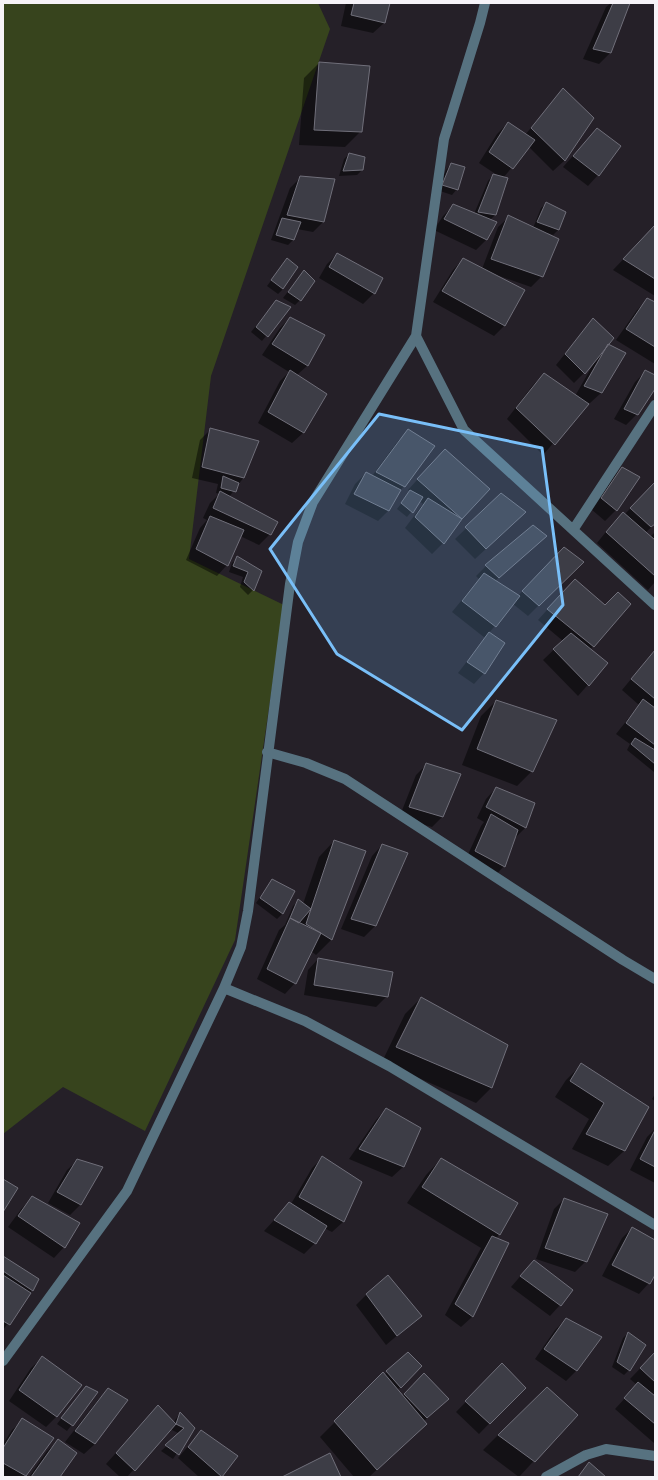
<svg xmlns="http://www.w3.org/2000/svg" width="658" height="1480" font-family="'Roboto Serif',serif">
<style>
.green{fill:#37441d}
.shadow{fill:#0007}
.building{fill:#3d3d46;stroke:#706f7a}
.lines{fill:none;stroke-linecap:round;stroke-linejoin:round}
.minor{stroke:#577280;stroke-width:10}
.marked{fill:#79bff8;fill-opacity:0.2;stroke:#79bff8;stroke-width:3;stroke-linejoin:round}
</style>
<rect width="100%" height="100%" fill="#252028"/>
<path class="green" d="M3,3H318L330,29L211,376L189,559L284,605L235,940L145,1131L63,1087L3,1134Z"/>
<path class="shadow" d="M346,3H389L384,23L373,33L341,26Z
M611,3H629L610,53L599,64L583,59L606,7Z
M319,63L361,131L345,147L299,145L304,78Z
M563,89L593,119L564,161L553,171L529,147L503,178L507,179L495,215L490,220L495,223L486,240L476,250L434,230L443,216L454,205L474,214L488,181L493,175L500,177L479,163L497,134L508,123L525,135Z
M597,129L598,175L588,186L563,167Z
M349,154L362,170L357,175L339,176L344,159Z
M451,164L457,189L452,195L437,190L446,170Z
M301,177L324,221L313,232L297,229L293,240L288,245L271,240L290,188Z
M547,203L565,212L558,230L553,235L548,233L547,234L542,276L531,287L499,276L505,325L494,336L433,302L453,270L463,259L482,269L498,227L509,217L533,228L541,208Z
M655,226V296L613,270Z
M337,254L382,278L374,293L363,304L319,278L327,264Z
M287,259L283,289L278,294L267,286Z
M304,271L300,300L295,305L283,298Z
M648,299L655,303V364L616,340L637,310Z
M276,301L289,308L262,341L251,332Z
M290,318L324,336L307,366L297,375L326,394L303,433L292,443L258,423L280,381L289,372L262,355L280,328Z
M593,319L607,344L625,354L601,393L590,403H588L543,455L507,419L533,385L544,374L575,396L594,363L574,383L556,365Z
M646,371L655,376V387L637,414L626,425L614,419L635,382Z
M211,429L244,477L229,497L270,534L259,545L240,536L227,565L217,576L186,560L200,528L207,520L203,518L210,503L219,494L216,493L218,484L192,478L200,440Z
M409,431L404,486L398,493L388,511L378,521L345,504L355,484L366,473L372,476L398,441Z
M434,461L461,518L443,543L432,554L405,528L423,504L420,501L407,517L397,509L410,492L408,490Z
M622,468L638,478L616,510L605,521L591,509L612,478Z
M655,483V524L645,533L650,537L655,532V582L648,590L597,543L613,523L623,513L625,514Z
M501,495L514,523L475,559L455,539Z
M546,536L495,581L518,596L553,559L582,562L528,616L513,604L489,633L484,673L474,684L458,673L485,638L452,612L479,579L476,576L486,566Z
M238,558L261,571L253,590L248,595L240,587L243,577L229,572L232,563Z
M564,591L593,646L590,650L607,663L578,696L543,660L563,641L538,620Z
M655,650V748L653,750L655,751L654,772L627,750L630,744L616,734L639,705L622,690Z
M496,701L532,771L517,786L462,765L481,716Z
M427,764L442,817L432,827L399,818L416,775Z
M496,788L533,803L525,828L515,838L504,866L494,877L465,861L481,826L484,822L477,818L486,799Z
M334,841L331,940L316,955L311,951L295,983L285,994L257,979L279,930L285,925L293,906L298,901L303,904L319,857Z
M382,845L407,853L375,926L364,937L341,929L372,856Z
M272,880L294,891L282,914L277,919L256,903Z
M318,959L387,996L376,1007L304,995L308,970Z
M421,998L507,1046L491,1088L476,1103L382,1062L405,1014Z
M581,1065L648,1107L624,1151L608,1166L572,1149L589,1119L555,1097L566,1080Z
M655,1094V1101L652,1099Z
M386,1109L420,1128L403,1167L392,1177L349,1159L376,1120Z
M655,1129V1183L630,1170L647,1137Z
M322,1158L360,1182L343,1222L332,1232L324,1228L315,1243L304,1254L264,1231L290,1203L291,1204L312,1168Z
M441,1159L517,1204L496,1239L508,1243L472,1317L461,1327L445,1315L481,1248L407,1203L426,1175Z
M78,1160L101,1168L80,1205L70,1215L48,1203L67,1170Z
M33,1197L64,1247L54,1258L8,1227L22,1208Z
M564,1199L586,1261L575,1272L536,1259L554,1209Z
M632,1228L655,1241V1273L649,1283L639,1294L602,1276L622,1238Z
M3,1257L32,1290L3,1330Z
M524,1272L560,1305L550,1316L511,1287Z
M367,1294L420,1316L386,1345L356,1305Z
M566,1319L600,1338L576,1371L566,1381L535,1359L555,1330Z
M628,1333L629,1370L624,1375L612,1367L623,1338Z
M408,1353L421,1366L397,1390L402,1396L413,1384L448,1399L423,1422L410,1439L369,1477H354L320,1437L383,1374L384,1375Z
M655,1353V1442L654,1443L615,1409L637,1385L630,1379Z
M42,1358L57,1416L46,1427L9,1401L31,1368Z
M502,1365L524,1388L479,1434L456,1412Z
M108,1390L95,1444L84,1454L65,1442L98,1400Z
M81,1393H96L67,1431L57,1424Z
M158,1406L173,1423L180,1413L194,1428L173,1459L161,1451L180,1434L170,1429L127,1477H120L106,1464Z
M576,1415L519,1477L483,1450L498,1435Z
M23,1420L26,1475L24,1477H3V1444L12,1430Z
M201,1431L236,1456L221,1477H199L178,1458Z
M58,1441L59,1477H29L47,1451Z"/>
<path class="building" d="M354,3H390L385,23L351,15Z
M613,3H630L611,53L593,49Z
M319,62L370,66L362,132L314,130Z
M563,88L594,118L565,161L531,128Z
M508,122L535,140L513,169L489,152Z
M597,128L621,146L599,176L573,156Z
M349,153L365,157L363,170L343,171Z
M451,163L465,167L458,190L442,185Z
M493,174L508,178L496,215L478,212Z
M300,176L335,179L324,222L287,215Z
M546,202L566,212L559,230L537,222Z
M453,204L497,222L487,240L444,219Z
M508,215L559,239L543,277L491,259Z
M282,218L301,222L294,240L276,235Z
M655,225V279L623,259Z
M337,253L383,278L375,294L329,267Z
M287,258L298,267L283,289L271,280Z
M463,258L525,290L505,326L442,291Z
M304,270L315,281L301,301L288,292Z
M647,298L655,302V347L626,329Z
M276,300L291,307L268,337L256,327Z
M290,317L325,335L308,366L272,344Z
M593,318L614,338L585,374L565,354Z
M608,344L626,353L602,393L584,386Z
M290,370L327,394L304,433L268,412Z
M645,370L655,375V389L638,415L624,409Z
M544,373L589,404L555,445L516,408Z
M210,428L259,441L244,478L202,467Z
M408,429L435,446L405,487L376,472Z
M445,449L490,489L462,519L417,479Z
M622,467L640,477L617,511L601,498Z
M366,472L401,490L389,511L354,494Z
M223,476L239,483L236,492L221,488Z
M655,482V524L651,527L630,508Z
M410,490L423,497L413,513L401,503Z
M220,491L278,522L271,535L213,508Z
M501,493L526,512L486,549L465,527Z
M428,498L462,519L444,544L415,517Z
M623,512L655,540V576L606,532Z
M210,516L244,530L228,566L196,549Z
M533,525L547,536L499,578L485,565Z
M564,547L584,562L539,606L522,591Z
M237,556L262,571L254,591L244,582L248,572L233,566Z
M484,573L520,596L496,627L462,601Z
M575,579L605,605L618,592L631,604L594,647L547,609Z
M489,632L505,643L485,674L467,662Z
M571,633L608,663L589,686L553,649Z
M655,650V699L631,679Z
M643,699L655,708V745L626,723Z
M496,700L557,720L533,772L477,749Z
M635,738L655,750V764L631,744Z
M426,763L461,774L443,817L409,807Z
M496,787L535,803L526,828L486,807Z
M491,814L518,830L505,867L475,851Z
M334,840L366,851L332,940L306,924Z
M382,844L408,853L376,926L351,919Z
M272,879L295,891L283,914L260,898Z
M298,899L311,909L299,923L290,918Z
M290,918L321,933L296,984L267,969Z
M318,958L393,972L388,997L314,985Z
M421,997L508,1045L492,1088L396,1047Z
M581,1063L649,1107L625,1151L586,1134L604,1103L570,1081Z
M386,1108L421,1128L404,1167L359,1149Z
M655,1130V1167L640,1159Z
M322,1156L362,1182L344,1222L299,1197Z
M441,1158L518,1203L500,1235L422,1187Z
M77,1159L103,1167L81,1205L57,1192Z
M3,1179L18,1188L3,1212Z
M32,1196L80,1223L65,1248L18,1216Z
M564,1198L608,1214L587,1262L545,1248Z
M289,1202L327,1226L316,1244L274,1220Z
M632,1227L655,1240V1275L650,1284L612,1265Z
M492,1236L509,1243L473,1317L455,1304Z
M3,1256L39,1279L33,1291L3,1271Z
M534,1260L573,1290L561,1306L520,1276Z
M3,1275L31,1293L10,1325L3,1321Z
M388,1275L422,1316L397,1336L366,1294Z
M566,1318L602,1337L577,1371L544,1349Z
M628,1332L646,1345L630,1371L617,1362Z
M408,1352L422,1366L401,1388L386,1371Z
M655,1352V1382L640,1368Z
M42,1356L82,1385L57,1417L19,1390Z
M502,1363L526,1388L490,1424L465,1401Z
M383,1372L427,1424L377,1470L334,1421Z
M424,1373L449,1399L427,1418L404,1394Z
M638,1382L655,1396V1424L624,1398Z
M86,1386L98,1392L73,1426L61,1418Z
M547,1387L578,1415L535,1462L498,1435Z
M108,1388L128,1400L95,1444L75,1431Z
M158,1405L176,1424L135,1471L116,1453Z
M180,1412L195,1428L179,1455L165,1445L184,1428L176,1424Z
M22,1418L54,1438L26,1476L3,1463V1448Z
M201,1430L238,1456L222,1477L188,1447Z
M58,1439L77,1453L60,1477H31Z
M330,1453L341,1477H282Z
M589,1462L606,1477H578Z"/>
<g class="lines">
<path class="minor" d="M416,336L464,430L655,605
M573,530L655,405
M267,752L306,763L345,779L623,960L655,979
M224,988L305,1021L389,1066L655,1225
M3,1361L127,1191L224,988L241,947L248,911L290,584L298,542L313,502L416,336L444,139L480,23L485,3
M546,1477L586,1455L606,1449L655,1456"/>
</g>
<path class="marked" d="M379,414L542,448L563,605L462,730L337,654L270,549Z"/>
<rect width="658" height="1480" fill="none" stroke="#f6f3f8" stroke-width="8"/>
</svg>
